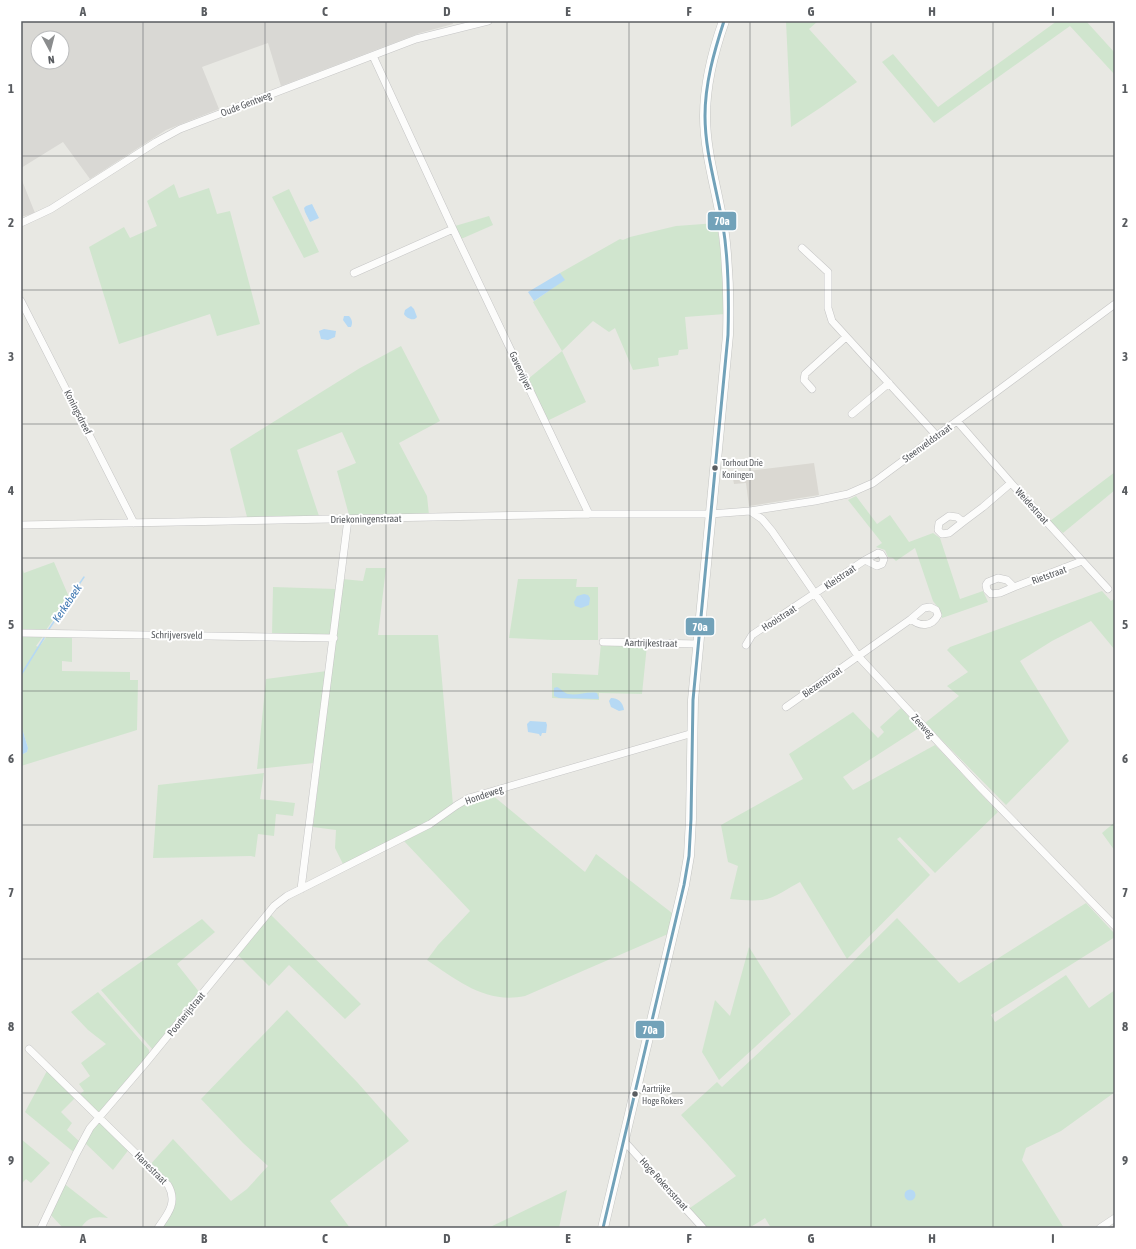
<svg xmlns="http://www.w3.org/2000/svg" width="1136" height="1249" font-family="'Asap Condensed',sans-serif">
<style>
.industrial{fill:#d9d8d4;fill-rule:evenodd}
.education{fill:#dad8d2}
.green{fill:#d0e5ce}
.water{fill:#b6d9f4}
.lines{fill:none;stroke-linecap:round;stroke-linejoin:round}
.stream{stroke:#b6d9f4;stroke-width:1.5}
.street-casing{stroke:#c5c5c5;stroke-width:8}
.secondary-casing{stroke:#c4c5c3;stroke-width:11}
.street{stroke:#fcfcfb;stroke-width:7}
.secondary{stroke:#fcfcfb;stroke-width:10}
.bus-1-casing{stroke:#fff;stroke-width:6}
.bus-1{stroke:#72a2b9;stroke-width:3}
.grid{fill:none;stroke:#595c60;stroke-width:1;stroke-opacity:0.55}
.bus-dot{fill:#595c60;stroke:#fff;stroke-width:1.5}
.labels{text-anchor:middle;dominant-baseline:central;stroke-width:4;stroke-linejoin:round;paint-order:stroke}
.bus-label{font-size:9px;fill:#595c60;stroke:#fff;text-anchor:start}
.street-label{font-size:10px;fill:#595c60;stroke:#fff}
.water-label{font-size:11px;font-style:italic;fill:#427ab3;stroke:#fff}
.line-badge{stroke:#fff;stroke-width:1.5}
.badge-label{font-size:11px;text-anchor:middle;font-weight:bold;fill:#fff}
.neatline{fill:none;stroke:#595c60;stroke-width:1.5}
.grid-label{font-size:13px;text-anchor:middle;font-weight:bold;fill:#595c60}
</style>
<rect width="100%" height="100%" fill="#e8e8e3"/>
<path class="industrial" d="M21,21H452L453,24L420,33L281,86L268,43L202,67L219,109L166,130L90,179L63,142L21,168ZM38,38H62V62H38Z
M21,178L35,213L21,217Z"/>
<path class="education" d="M814,463L819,495L749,506L746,483L734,484L732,473Z"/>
<path class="green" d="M786,21H818L809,29L857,82L820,108L791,127Z
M1057,21H1086L1115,53V75L1070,26L934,123L882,62L893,54L938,107Z
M174,184L179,198L209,188L217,214L230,211L260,324L217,336L210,314L119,344L89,247L124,227L130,238L157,226L147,201Z
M289,189L319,252L304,258L272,197Z
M489,216L493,225L461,239L455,226Z
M717,223L726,292L725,314L685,317L688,349L679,350L678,355L658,358L659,366L633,370L615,328L609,332L593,321L562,351L586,402L547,421L528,379L562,351L533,302L564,280L560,273L620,239L623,240L630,237L676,226Z
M401,346L440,421L399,443L427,496L429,515H349L337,471L356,463L342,432L297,450L319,516L247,517L230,449L360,368Z
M1115,472V490L1063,533L1050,521Z
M856,496L877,524L890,515L909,542L933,533L940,538L960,599L983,591L988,602L942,618L940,610L933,601L915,548L896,561L893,558L888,557L885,550L876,547L882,543L848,500Z
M54,562L69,597L46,630L21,631V565L24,573Z
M366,568H386L378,635H438L453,805L438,817L344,866L335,848L336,830L313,827L336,635L342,579L363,581Z
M518,579H577L576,587H598V640H552L509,638Z
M273,587L336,589L331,636L272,635Z
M1102,591L1111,601L1115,598V650L1091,621L1052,641L1020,661L1069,741L1006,805L925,723L959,696L947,686L968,672L947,650L950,647Z
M21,635H44L36,646L39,647L47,636H72V662L62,661V671L130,672V680H138L137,730L21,766V755L27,752L28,748L21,725Z
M601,643L647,645L642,694L599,693V700L552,698V673L598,675Z
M327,671L314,763L257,769L266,679Z
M901,708L919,728L843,777L853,790L935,745L998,812L935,873L900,837L897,839L930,875L847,959L800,882C788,888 776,898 762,900C752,901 741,900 730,899L738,866L728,862L721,825L803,779L789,754L853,712L878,738L884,732L880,727Z
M264,773L260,799L295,803L293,816L276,814L274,836L258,834L255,857L251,856L153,858L158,785Z
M491,794L585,872L596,854L672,913L668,934L525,996C486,1004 458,981 427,960L438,945L470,911L404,841L435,825L467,802Z
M1115,822V851L1102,833Z
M1086,903L1115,934V937L991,1015L995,1022L1066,975L1089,1008L1115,990V1092L1061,1131L1026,1148L1022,1160L1064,1228H771L765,1218L749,1228H703L687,1210L736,1176L681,1115L717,1082L722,1087L799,1015L897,918L959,983Z
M270,914L361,1004L345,1019L289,965L269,986L237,954Z
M202,919L215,932L177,964L200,993L153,1050L101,990Z
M749,947L791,1014L719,1080L702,1052L715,1000L730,1016Z
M98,992L149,1050V1054L147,1058L99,1112L79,1095L84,1091L79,1084L90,1076L81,1063L106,1044L88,1030L71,1012Z
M287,1010L357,1082L409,1141L330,1201L350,1228H158L168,1213L171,1190L149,1166L173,1139L231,1201L247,1189L268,1166L243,1143L201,1099Z
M48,1069L75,1098L61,1112L72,1123L67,1130L81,1143L76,1154L25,1112Z
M98,1117L130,1148L113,1170L83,1141Z
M21,1139L50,1163L31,1183L26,1179L21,1184Z
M62,1182L108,1218C96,1216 87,1217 81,1228H63L49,1213Z
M567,1190L559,1228H488Z"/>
<path class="water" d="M312,204L319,218L310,222L305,212L304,208L306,206Z
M560,273L565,280L534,301L528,292Z
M411,306L414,309L417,317C414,322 406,318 404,314L405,310Z
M344,316H349C352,319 353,323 351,327H348L343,320Z
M324,329L336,331L335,337L328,340L321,339L319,331Z
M584,594L588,595L590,598L589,605L581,608L575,606L574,602L577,596Z
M557,687C561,689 564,693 568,694C578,696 587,691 597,693L599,698L598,699L559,698L554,696V688Z
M611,698C618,698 623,702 624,710L619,711L611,707L609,701Z
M530,721L546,722L547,725L546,733H542L541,736H540L539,734L528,732L527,724Z
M21,725L28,748L27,752L21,755Z
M904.5 1195a5.5 5.5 0 1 1 11 0a5.5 5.5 0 1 1-11 0Z"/>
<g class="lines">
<path class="stream" d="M49,629L84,577
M21,675L44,638"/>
<g class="street-casing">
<path id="street" d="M373,56L453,229L589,514
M21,223L51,209L156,142L180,129L416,39L488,21
M802,248L828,272V308L832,321L937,436
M354,273L453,229
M21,301L134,523
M812,389L804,380L805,374L846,337
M852,414L889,383
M957,421L1011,483L1108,589
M750,511L762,519L772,531L858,656L979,786L1115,926
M949,516L957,517L963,522L949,533L942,534L938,530L939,523Z
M963,522L983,507L1011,483
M21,525L589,514H710L750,511L815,501L848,494L873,483L1115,304
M998,578L1007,580L1014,587L1000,593L991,594L987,590L986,585L988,582Z
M1014,587L1082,561
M930,607L936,610L938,615C932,627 920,627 911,619L924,608Z
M21,633L334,638
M603,642L698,644
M746,645L752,635L865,560L877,566L882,564L884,559L881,554L878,553L865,560
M786,707L911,619
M301,889L348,519
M29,1049L168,1185C178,1202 168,1214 158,1228
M624,1141L703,1228
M41,1228L76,1154L90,1128L144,1065L274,906L287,896L301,889L430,824L457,805L469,798L693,733
M1100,1228L1115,1218"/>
</g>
<g class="secondary-casing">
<path id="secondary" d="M603,1228L684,885L689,856L691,819L693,700L728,335C729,304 728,273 725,243C721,201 705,159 705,116C705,84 713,52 724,21"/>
</g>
<use href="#street" class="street"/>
<use href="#secondary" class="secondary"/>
<g class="bus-1-casing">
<path id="bus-1" d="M603,1228L684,885L689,856L691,819L693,700L728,335C729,299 729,262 723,226C717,189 705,153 705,116C705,83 714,52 724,21"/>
</g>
<use href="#bus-1" class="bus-1"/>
</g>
<path class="grid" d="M143,21V1228M265,21V1228M386,21V1228M507,21V1228M629,21V1228M750,21V1228M871,21V1228M993,21V1228M21,156H1115M21,290H1115M21,424H1115M21,558H1115M21,691H1115M21,825H1115M21,959H1115M21,1093H1115"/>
<g class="bus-dot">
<circle cx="715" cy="468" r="3.5"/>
<circle cx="635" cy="1094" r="3.5"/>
</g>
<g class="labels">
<g class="bus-label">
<text x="722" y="463">Torhout Drie<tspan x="722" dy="12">Koningen</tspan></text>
<text x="642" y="1089">Aartrijke<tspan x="642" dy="12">Hoge Rokers</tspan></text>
</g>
<g class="street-label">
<text transform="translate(246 104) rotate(-21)">Oude Gentweg</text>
<text transform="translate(521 371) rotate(65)">Gavervijver</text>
<text transform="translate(78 412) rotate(63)">Koningsdreef</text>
<text transform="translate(927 443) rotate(-36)">Steenveldstraat</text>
<text transform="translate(1032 506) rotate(48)">Weidestraat</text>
<text transform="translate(366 519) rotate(-1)">Driekoningenstraat</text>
<text transform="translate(1049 575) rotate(-20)">Rietstraat</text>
<text transform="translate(840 577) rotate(-34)">Kleistraat</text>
<text transform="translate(779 618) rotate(-33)">Hooistraat</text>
<text transform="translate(177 635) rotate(1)">Schrijversveld</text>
<text transform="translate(651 643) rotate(1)">Aartrijkestraat</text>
<text transform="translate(822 682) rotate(-35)">Biezenstraat</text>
<text transform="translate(923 726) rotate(47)">Zeeweg</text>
<text transform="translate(484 795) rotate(-19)">Hondeweg</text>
<text transform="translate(186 1014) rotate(-51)">Poorterijstraat</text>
<text transform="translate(151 1168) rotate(45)">Hanestraat</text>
<text transform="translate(664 1184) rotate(48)">Hoge Rokersstraat</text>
</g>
<g class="water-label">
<text transform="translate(67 603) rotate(-56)">Kerkebeek</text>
</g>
</g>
<g class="line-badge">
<rect x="707" y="211" width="30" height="20" rx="4" fill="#72a2b9"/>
<rect x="685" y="617" width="30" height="19" rx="4" fill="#72a2b9"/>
<rect x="635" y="1020" width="30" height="19" rx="4" fill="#72a2b9"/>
</g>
<g class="badge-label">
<text x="722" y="225">70a</text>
<text x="700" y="631">70a</text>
<text x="650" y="1034">70a</text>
</g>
<rect width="1136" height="1249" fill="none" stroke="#ffffff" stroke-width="44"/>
<g transform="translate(50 50) rotate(173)"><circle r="19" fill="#ffffff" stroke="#bdbebf"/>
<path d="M0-3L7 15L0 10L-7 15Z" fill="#8b8d8e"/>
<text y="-6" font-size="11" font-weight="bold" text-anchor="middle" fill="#595c60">N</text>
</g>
<rect x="22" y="22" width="1092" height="1205" class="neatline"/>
<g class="grid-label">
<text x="83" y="16">A</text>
<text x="204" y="16">B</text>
<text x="325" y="16">C</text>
<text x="447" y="16">D</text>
<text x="568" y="16">E</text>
<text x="689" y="16">F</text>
<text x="811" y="16">G</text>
<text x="932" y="16">H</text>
<text x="1053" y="16">I</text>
<text x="11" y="93">1</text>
<text x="1125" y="93">1</text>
<text x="11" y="227">2</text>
<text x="1125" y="227">2</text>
<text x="11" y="361">3</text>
<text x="1125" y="361">3</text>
<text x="11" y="495">4</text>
<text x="1125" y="495">4</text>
<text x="11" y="629">5</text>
<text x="1125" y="629">5</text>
<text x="11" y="763">6</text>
<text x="1125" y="763">6</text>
<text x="11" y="897">7</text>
<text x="1125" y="897">7</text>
<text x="11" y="1031">8</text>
<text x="1125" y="1031">8</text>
<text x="11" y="1165">9</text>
<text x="1125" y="1165">9</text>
<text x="83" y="1243">A</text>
<text x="204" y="1243">B</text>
<text x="325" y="1243">C</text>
<text x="447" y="1243">D</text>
<text x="568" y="1243">E</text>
<text x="689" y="1243">F</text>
<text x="811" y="1243">G</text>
<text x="932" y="1243">H</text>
<text x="1053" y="1243">I</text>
</g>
</svg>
